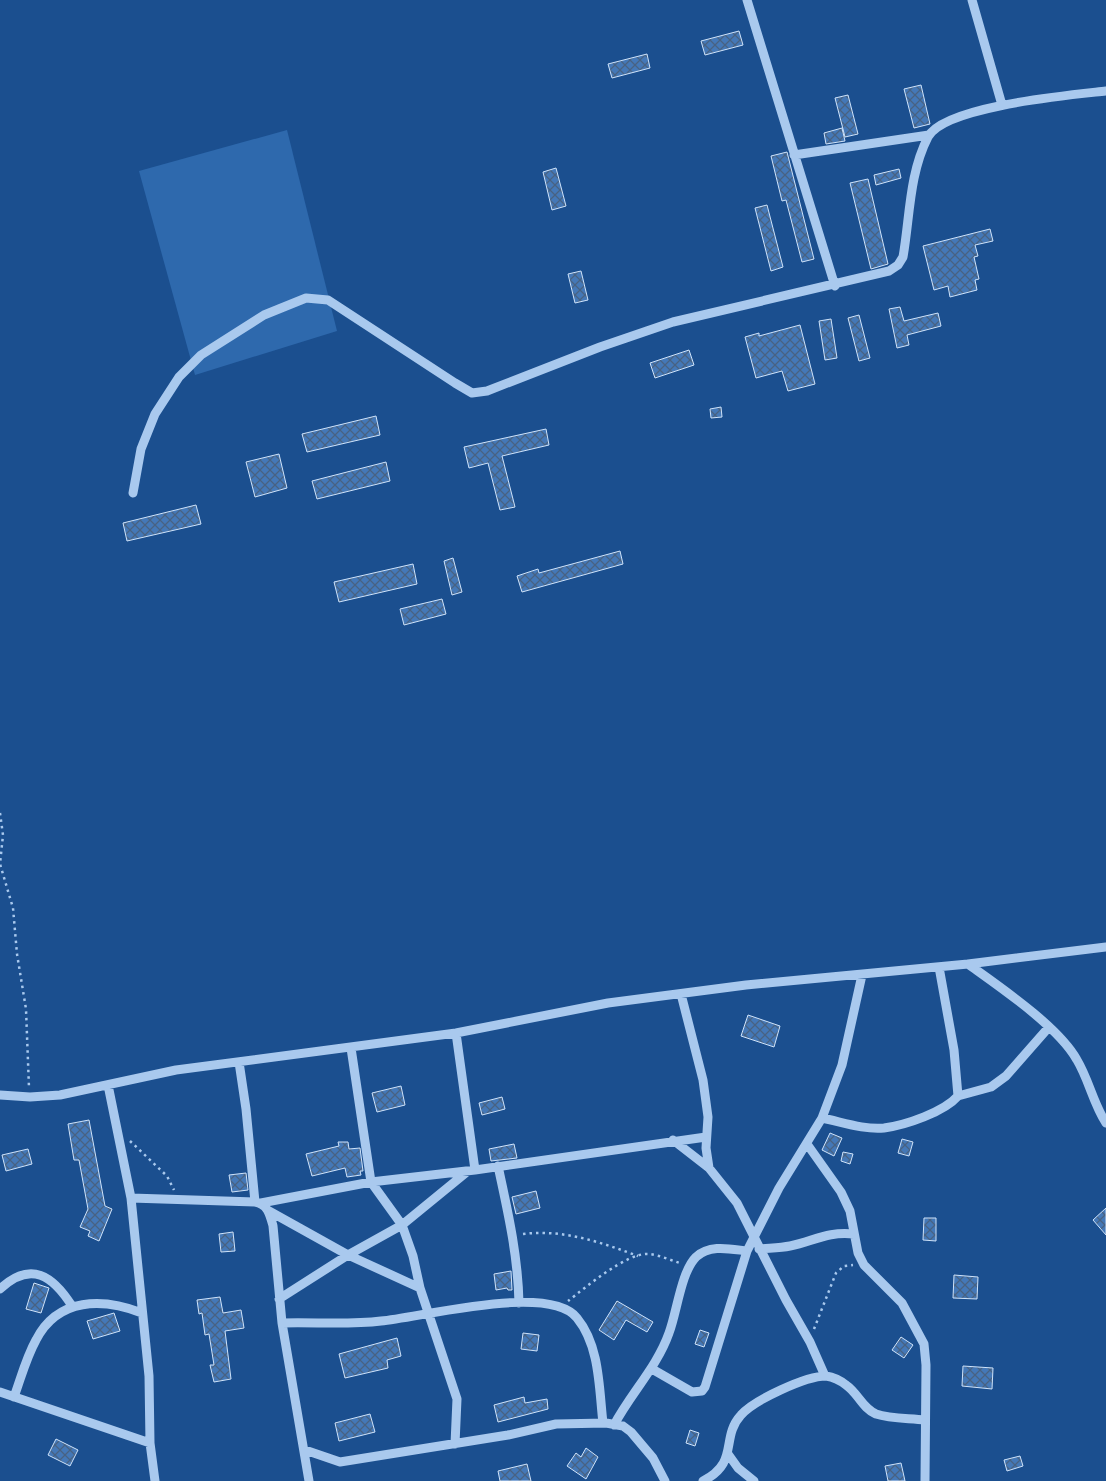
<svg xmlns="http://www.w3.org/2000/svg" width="1106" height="1481" font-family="Raleway,sans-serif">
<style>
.pitch{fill:#2e69ad}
.building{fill:url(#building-cross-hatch);stroke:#cfe3fa}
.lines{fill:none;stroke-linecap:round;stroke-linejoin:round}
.path{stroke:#a9c9ee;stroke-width:2.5;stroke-dasharray:2.5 4;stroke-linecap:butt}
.minor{stroke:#a9c9ee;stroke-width:9}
</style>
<defs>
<pattern id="building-cross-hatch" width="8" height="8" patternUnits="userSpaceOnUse" patternTransform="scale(1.25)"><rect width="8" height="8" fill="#4478b7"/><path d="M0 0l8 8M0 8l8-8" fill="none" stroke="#486282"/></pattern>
</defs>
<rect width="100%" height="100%" fill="#1b4f8f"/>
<path class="pitch" d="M287,130L337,331L195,375L139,171Z"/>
<path class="building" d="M739,31L743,45L705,55L701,41Z
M647,54L650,68L612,78L608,64Z
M921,85L930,124L914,128L904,89Z
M848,95L858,134L845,137L835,98Z
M842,128L845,141L826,144L824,133Z
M787,152L814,259L802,262L786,200L782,201L771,156Z
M556,168L566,206L552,210L543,172Z
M899,169L901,178L876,185L874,175Z
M868,179L888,264L871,269L850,183Z
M767,205L783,267L771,271L755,208Z
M990,229L993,241L975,245L978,256L974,257L979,279L975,280L977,290L950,297L948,286L934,290L923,246Z
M581,271L588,300L575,303L568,274Z
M900,307L904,321L938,313L941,326L907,335L909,345L897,348L889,309Z
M859,315L870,358L859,361L848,318Z
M831,319L837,358L825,360L819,321Z
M800,325L815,384L788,391L782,371L756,378L745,337L759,333V336Z
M689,350L694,365L655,378L650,363Z
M721,407L722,417L711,418L710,409Z
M376,416L380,435L307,452L302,434Z
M546,429L549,445L502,456L515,507L500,510L488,463L469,468L464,447Z
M279,454L287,488L255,497L246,462Z
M386,462L390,481L317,499L312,481Z
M196,505L201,524L127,541L123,523Z
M620,551L623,564L522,592L517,576L538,569L539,573Z
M453,558L462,592L452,595L444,561Z
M413,564L417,584L339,602L334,582Z
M442,599L446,614L404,625L400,609Z
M748,1015L780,1026L774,1047L741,1036Z
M401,1086L405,1105L377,1112L372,1093Z
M502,1097L505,1109L482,1115L479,1103Z
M89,1120L105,1206L112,1209L99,1241L88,1236L90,1231L80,1227L88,1209L79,1160H74L68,1124Z
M830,1133L842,1138L834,1156L822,1150Z
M902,1139L913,1142L909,1156L898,1153Z
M338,1142H348L349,1149L360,1148L363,1171H360L361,1175L347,1177L345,1168L312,1176L306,1154L339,1146Z
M514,1144L517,1158L491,1161L489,1149Z
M28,1149L32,1164L6,1171L2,1155Z
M843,1152L853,1154L850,1164L841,1161Z
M246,1173L248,1190L232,1192L229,1175Z
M536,1191L540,1208L516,1214L512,1197Z
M1106,1208V1235L1093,1220Z
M924,1218H936V1241L923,1240Z
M233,1232L235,1251L221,1252L219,1234Z
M511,1271L512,1290H508L507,1288L496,1290L494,1274Z
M954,1275L978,1277L977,1299L953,1298Z
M34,1283L49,1288L41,1313L26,1309Z
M220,1297L223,1313L241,1310L244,1328L225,1331L231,1379L214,1382L210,1365H214L209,1334L205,1335L202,1313L199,1314L197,1300Z
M617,1301L653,1322L647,1332L626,1320L614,1340L599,1330Z
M114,1313L120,1331L93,1339L87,1321Z
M700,1330L709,1333L704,1347L695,1344Z
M523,1333L539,1335L537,1351L521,1349Z
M901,1337L913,1345L904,1358L892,1350Z
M397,1338L401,1356L387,1360L388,1368L345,1378L339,1354Z
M963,1366L993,1368L992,1389L962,1386Z
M524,1397L525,1403L547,1399L548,1409L498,1422L494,1405Z
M370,1414L375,1432L339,1441L335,1423Z
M690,1430L699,1433L695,1446L686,1443Z
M56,1439L78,1450L70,1466L48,1455Z
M586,1448L598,1457L586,1479L567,1466L576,1453L581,1457Z
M1020,1456L1023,1466L1007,1471L1004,1460Z
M901,1463L905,1481H888L885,1466Z
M527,1464L531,1481H500L498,1471Z"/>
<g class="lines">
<path class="path" d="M0,813L3,835L0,864L13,908L17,954L26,1009L29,1088
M130,1141L167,1176L174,1190
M523,1234C563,1229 600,1242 638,1256
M568,1301C585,1288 627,1252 649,1254C659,1255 670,1260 680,1263
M814,1329L836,1273L844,1266L853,1265"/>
<path class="minor" d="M747,0L835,286
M972,0L1002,105
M794,155L929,135
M133,493L141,449L155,414L179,377L201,355L264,315L306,298L328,300L455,383L472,393L487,391L600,347L673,322L889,271L898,265L903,257C910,217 909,174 928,137C944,106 1071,95 1106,91
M968,964C1000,987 1059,1027 1077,1060C1089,1080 1093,1103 1106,1123
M681,994L703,1080L708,1117L706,1148L709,1168L737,1203L786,1300L810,1342L825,1376
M456,1033L475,1170
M351,1048L371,1182L402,1225L413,1256L420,1288L457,1399L455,1444
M239,1062L246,1109L255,1202
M108,1085L131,1198L149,1376L150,1443L155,1481
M0,1095L30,1097L60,1095L176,1070L456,1033L608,1003L746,985L968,964L1106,947
M958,1096L991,1087L1006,1076L1049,1027
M822,1118C842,1122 864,1130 884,1128C906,1125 944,1112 958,1096L954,1050L939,967
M673,1140L709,1168
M807,1144L841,1192L850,1211L858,1253L864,1265L902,1303L924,1344L926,1365L925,1481
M498,1166C508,1212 518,1256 519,1303
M131,1198L255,1202C268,1204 270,1215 273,1226L282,1323L309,1481
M261,1203L371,1182L475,1170L706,1137
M269,1211L348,1255L420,1288
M759,1249C769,1248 780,1248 790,1246C814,1241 828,1231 854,1234
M0,1289C31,1260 53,1276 72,1306
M279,1299L348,1255L402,1225L468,1171
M282,1323C315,1322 349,1325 381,1321C423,1317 549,1283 577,1318C600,1346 599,1389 603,1423
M652,1369L692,1392L702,1391L705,1387L747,1251L779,1188L822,1118L842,1065L862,975
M0,1392L150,1443
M14,1397C21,1378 26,1358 36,1340C58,1297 103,1298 142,1313
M614,1425C631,1393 657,1367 669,1333C677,1312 681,1272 696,1257C710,1244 730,1249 747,1251
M305,1450L340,1462L508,1435L556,1424L606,1423L623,1426L631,1432L653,1458L665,1481
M728,1454L738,1468L754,1481
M703,1481C740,1462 720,1438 741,1415C754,1400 806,1376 826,1376C833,1377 841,1381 846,1385C858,1393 862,1408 876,1414C891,1419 910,1418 925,1420"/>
</g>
</svg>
